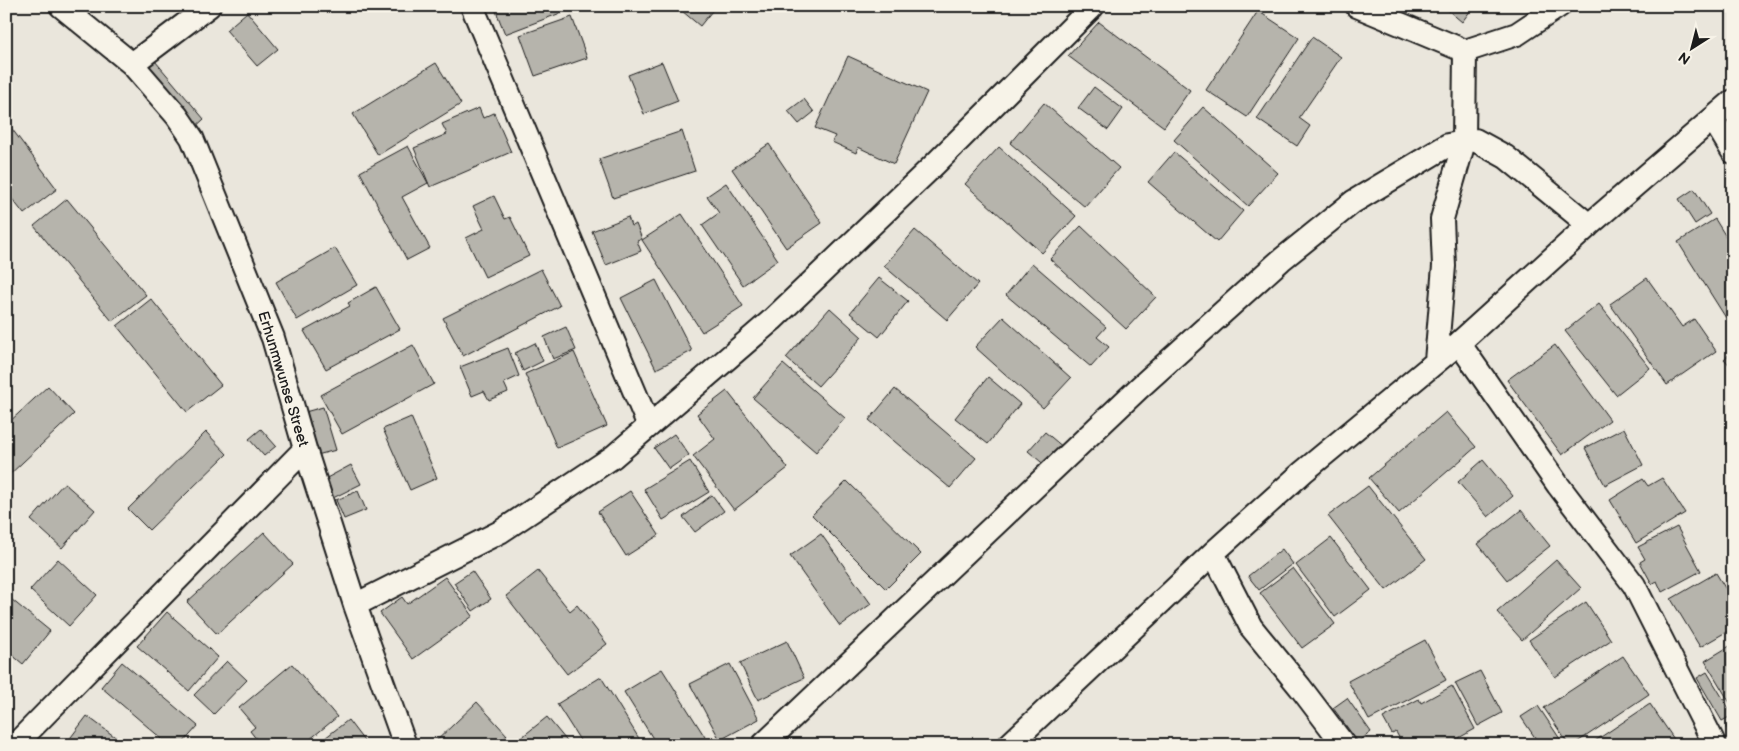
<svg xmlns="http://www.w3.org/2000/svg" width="1739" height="751" font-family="'Balsamiq Sans',sans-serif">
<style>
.building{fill:#b6b4ac;stroke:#1c1c1c}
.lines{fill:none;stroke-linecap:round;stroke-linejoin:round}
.minor-casing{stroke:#1c1c1c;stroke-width:26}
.minor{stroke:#f7f3e8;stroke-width:22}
.labels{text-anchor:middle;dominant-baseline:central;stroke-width:4;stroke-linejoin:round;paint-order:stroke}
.street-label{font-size:15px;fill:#1c1c1c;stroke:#f7f3e8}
</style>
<rect width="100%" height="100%" fill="#eae6dc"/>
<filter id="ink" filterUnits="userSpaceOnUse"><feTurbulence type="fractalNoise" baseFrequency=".02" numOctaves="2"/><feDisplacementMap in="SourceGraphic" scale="10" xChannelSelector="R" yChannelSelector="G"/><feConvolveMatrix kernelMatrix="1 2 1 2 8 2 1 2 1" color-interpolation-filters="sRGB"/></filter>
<g filter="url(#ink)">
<path class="building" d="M494,6H579L505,34Z
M676,6H716L700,26Z
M1443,6H1474L1462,22Z
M1258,11L1299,38L1247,117L1206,90Z
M247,12L278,49L257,66L226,30Z
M572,17L587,58L535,76L520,35Z
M1099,22L1190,90L1164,127L1068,56Z
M1312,37L1341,57L1299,118L1310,126L1297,146L1257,119Z
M848,56L927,92L894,164L858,147L856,153L832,142L835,136L815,128Z
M155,61L204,119L193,129L144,70Z
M662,62L678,101L644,114L628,75Z
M436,63L461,104L378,155L353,114Z
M1094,87L1123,109L1108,130L1078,108Z
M804,99L814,112L799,124L788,111Z
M1044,103L1119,168L1085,207L1010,143Z
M1203,107L1278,173L1248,206L1174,140Z
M479,108L483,118L494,113L511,152L430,187L414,148L447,134L442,124Z
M6,121L57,189L24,214L6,191Z
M682,131L695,171L613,198L599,159Z
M769,144L822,223L786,248L732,169Z
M408,146L428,183L402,197L430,248L407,260L360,172Z
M999,147L1076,216L1042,253L965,184Z
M1174,152L1243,211L1217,242L1148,182Z
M726,183L778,260L743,285L702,225L719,213L707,196Z
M1694,189L1710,214L1695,224L1679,199Z
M494,196L505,219L510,217L529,256L485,277L466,238L484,229L473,206Z
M67,199L146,295L112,321L34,226Z
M682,214L743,306L702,332L642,240Z
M628,217L631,226L636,224L642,239L637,241L641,251L606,265L592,231Z
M1715,219L1733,248V313L1726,318L1678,242Z
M1081,226L1156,297L1126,329L1050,259Z
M915,230L978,284L947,320L884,266Z
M335,248L357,285L297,320L276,282Z
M1032,263L1106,327L1097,337L1109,347L1091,367L1006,295Z
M541,269L560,306L463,356L443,318Z
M879,278L908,301L879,337L850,313Z
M1647,278L1682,327L1694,319L1716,351L1667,385L1610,304Z
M656,280L692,351L656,369L621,298Z
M376,287L400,329L326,369L304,331L350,306L348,303Z
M151,299L221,385L187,412L117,326Z
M1599,304L1650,368L1616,395L1565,331Z
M830,308L862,337L818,386L786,358Z
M1003,317L1071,378L1043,408L975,347Z
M566,327L576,350L553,359L544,337Z
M535,343L543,361L523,371L515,353Z
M413,345L434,384L342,434L320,395Z
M1555,345L1610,420L1562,455L1507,380Z
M508,348L519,376L504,383L508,392L489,400L484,391L472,396L460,367Z
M1733,351V369L1724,359Z
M574,352L607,426L557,448L525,374Z
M783,364L845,418L816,452L753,398Z
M988,377L1020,404L988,444L955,418Z
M48,386L74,414L6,478V425Z
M895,389L976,458L950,488L869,420Z
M727,391L788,468L734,510L693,456L715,439L697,414Z
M323,407L336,450L317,455L305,412Z
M1446,412L1476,447L1399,513L1369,478Z
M411,417L437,478L410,490L383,429Z
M1624,428L1643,465L1605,485L1585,448Z
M261,429L276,446L264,456L249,439Z
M206,432L227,454L149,530L128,509Z
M1045,432L1064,448L1047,467L1028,451Z
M674,434L689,455L669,469L654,448Z
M1483,460L1513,496L1488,517L1458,482Z
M690,461L709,492L663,520L644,489Z
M351,465L361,484L333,498L323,480Z
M1662,478L1685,513L1636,543L1610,500L1643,479L1648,486Z
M847,481L921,554L886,589L812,515Z
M64,483L95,510L62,548L31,520Z
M1368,486L1426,559L1386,590L1328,516Z
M358,491L366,510L344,519L336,500Z
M630,491L659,535L626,556L598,512Z
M712,495L724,511L695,532L683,517Z
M1521,510L1550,546L1507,580L1478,544Z
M1677,527L1701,571L1662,592L1657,581L1652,584L1640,562L1645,559L1638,547Z
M264,532L293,564L217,634L187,602Z
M821,534L871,604L840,626L790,556Z
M1331,538L1371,590L1335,617L1296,565Z
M1282,549L1293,564L1259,590L1248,576Z
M58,559L97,595L69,626L30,590Z
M1556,560L1581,588L1522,640L1497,612Z
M1293,568L1335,624L1302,648L1260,593Z
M472,571L491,599L473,611L454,583Z
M538,571L570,611L577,605L607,644L567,674L506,596Z
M1716,573L1733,601V628L1700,647L1671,599Z
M445,577L473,616L413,659L380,613L402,597L407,604Z
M6,595L50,631L23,664L6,650Z
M1586,602L1611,640L1555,677L1529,640Z
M167,612L218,657L189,691L137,646Z
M1425,640L1446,680L1369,720L1348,681Z
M787,641L804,678L758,700L740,663Z
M1733,644V708L1705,661Z
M1623,656L1649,694L1573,745H1569L1544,708Z
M227,661L247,680L214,714L194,695Z
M122,662L198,726L181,745H169L101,687Z
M292,664L337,717L303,745H261L250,731L255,727L239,708Z
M730,664L759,719L720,740L690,684Z
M662,669L710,745H657L624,692Z
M1480,671L1502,713L1478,726L1455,683Z
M1707,672L1733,715L1722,721L1697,678Z
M601,677L643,745H583L557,704Z
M1452,686L1475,729L1446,745H1403L1396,732L1392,734L1383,718L1419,699L1421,703Z
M1347,698L1371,732L1358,742L1333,708Z
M477,702L507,735L496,745H432Z
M1650,704L1678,745H1589Z
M1538,706L1564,745H1540L1521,717Z
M87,716L126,745H65Z
M547,717L570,745H512Z
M348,720L367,745H316Z
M1733,723V739L1726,727Z"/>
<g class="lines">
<g class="minor-casing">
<path id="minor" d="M61,6L132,64L177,116L192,138L273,338L305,449L355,605L405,745
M472,6L649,426
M1357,6L1465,51L1517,34L1559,6
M132,64L209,6
M1713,119L1733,152
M1459,343L1558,485L1634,585L1715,745
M1436,361L1444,266L1442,219L1464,142L1465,51
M1213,553L1251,627L1300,687L1344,745
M355,605L500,532L613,457L772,320L935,164L1093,6
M15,745L305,449
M763,745L1139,388L1281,260L1353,202L1448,145L1475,140L1506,157L1589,225
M1009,745L1213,553L1303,472L1459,343L1589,225L1733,101"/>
</g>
<use href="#minor" class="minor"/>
</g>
</g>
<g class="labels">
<g class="street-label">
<text transform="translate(283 379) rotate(73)">Erhunmwunse Street</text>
</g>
</g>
<rect width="1739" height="751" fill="none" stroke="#f7f3e8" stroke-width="25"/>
<rect x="12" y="12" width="1714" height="726" fill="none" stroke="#1c1c1c" stroke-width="2" filter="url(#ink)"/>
<g transform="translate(1692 48) rotate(216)" stroke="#f7f3e8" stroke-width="4" paint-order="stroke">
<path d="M0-4L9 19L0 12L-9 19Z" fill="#1c1c1c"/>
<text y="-8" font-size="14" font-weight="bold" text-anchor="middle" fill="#1c1c1c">N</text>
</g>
</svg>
